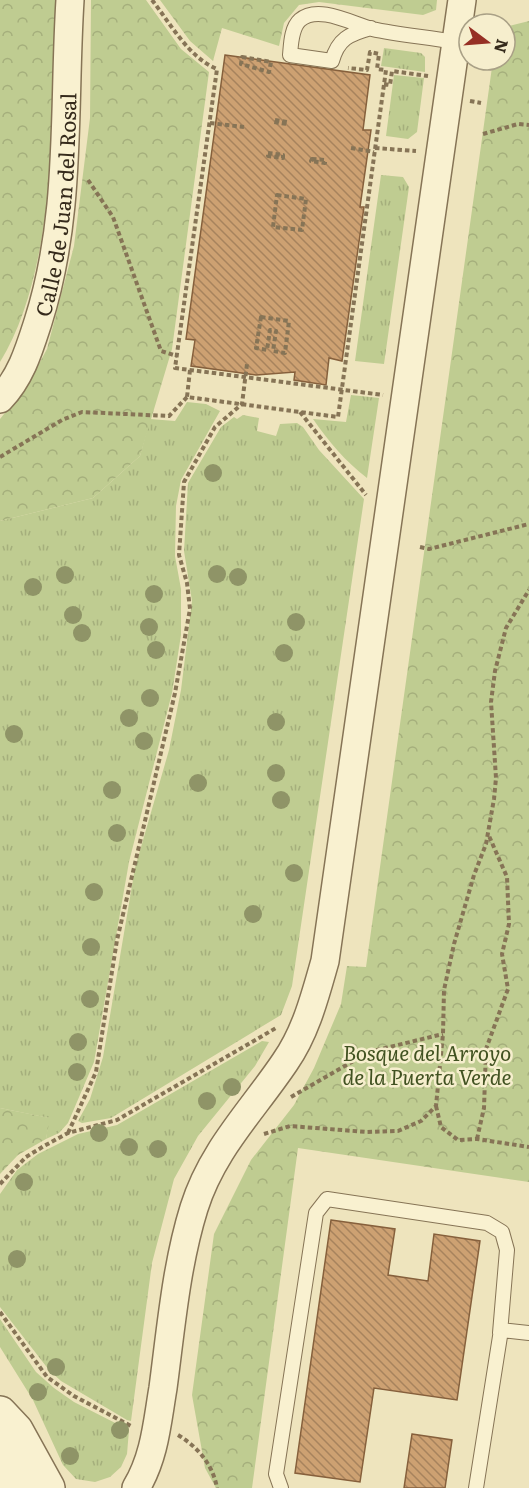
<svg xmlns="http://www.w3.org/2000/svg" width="529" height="1488" font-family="Literata,serif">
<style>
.grass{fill:url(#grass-tufts)}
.forest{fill:url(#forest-crowns)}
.building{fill:url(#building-back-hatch);stroke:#86603c;stroke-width:1.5}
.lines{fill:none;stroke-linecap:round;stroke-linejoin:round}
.service-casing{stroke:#867456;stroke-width:16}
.minor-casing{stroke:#867456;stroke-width:30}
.tertiary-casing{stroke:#867456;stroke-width:36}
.path{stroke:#867456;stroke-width:4;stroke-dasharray:4.5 3;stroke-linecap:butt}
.service{stroke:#f9f1d0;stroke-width:14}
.minor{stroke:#f9f1d0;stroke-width:27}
.tertiary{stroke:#f9f1d0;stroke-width:33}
.tree{fill:#8f9467}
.labels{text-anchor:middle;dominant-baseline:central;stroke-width:5;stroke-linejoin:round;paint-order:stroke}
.street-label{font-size:21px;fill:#352a1b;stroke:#f6eecd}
.park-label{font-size:21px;font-style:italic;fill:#415221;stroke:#f6eecd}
</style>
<defs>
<pattern id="grass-tufts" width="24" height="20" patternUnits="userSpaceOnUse" patternTransform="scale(1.5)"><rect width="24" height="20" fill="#bfcc91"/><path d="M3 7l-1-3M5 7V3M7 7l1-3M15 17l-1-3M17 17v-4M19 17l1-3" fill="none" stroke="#a5af7c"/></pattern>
<pattern id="forest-crowns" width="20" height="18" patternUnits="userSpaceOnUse" patternTransform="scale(1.5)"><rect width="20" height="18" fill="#bfcc91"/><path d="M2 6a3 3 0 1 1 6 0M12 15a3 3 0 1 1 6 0" fill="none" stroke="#a5af7c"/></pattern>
<pattern id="building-back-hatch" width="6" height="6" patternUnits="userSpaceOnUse" patternTransform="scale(1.5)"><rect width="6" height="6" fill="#cda172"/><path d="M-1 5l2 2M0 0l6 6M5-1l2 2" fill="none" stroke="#a7835d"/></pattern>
</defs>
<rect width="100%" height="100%" fill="#eee4bd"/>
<path class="grass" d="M384,48L421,53L425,57V72L381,66Z
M394,75L424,78L417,132L408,139L386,136Z
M381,175L403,177L409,187L384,364L355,361Z
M351,395L379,398L367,478C345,461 329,442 313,419L346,422Z
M187,402L206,404L220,411L181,480L176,506L175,556L181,589V635L172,693L129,862L94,1062L68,1123L59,1133L46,1139L49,1118L0,1108V521L93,498L140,456L150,419L175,421Z
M243,415L259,418L257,431L276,436L280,424L297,423L303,427L319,450L364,499L292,986L281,1015L111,1118L82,1123L78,1121L90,1099L103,1057L135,868L169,750L181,690L192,601L184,551L188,483L221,427L234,417L237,419Z
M262,1041L269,1042L255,1066L198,1136L174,1179L152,1263L131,1421L127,1420L61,1381L49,1370L0,1307V1194L17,1170L38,1154L78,1134L117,1125Z
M0,1319L36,1372L54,1388L74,1402L129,1430L127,1454L121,1467L110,1477L95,1482L76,1479L63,1465L33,1400L0,1347Z"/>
<path class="forest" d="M0,0H56C54,106 57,270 0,362Z
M91,0H146L181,49L209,72L172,349L140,456L93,498L0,521V419L28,384L47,349L74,246L90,118Z
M160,0H437L436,10L423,15L319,2L299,5L284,23L279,46L222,28L213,61L190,41Z
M529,21V1182L298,1148L252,1488H216L205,1468L192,1395L214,1234L251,1160L294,1105L314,1068L341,1004L347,966L366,967L493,60H505V27Z
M0,1108L50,1118L46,1139L18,1155L0,1174Z"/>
<path class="building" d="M225,55L370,75L363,130H371L360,207H364L342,361L329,358L326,385L294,380L295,372L256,375L191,366L195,340L186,339Z
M331,1220L395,1229L388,1275L428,1281L434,1234L480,1241L457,1400L374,1388L360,1482L295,1473Z
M412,1434L452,1440L445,1488H404Z"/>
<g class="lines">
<g class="service-casing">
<path id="service" d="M371,28C349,34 338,39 332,61L290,55C291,45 291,28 300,20C318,4 353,24 372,29C399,35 428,37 455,42
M281,1488L276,1474L316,1213L327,1199L487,1223L502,1232L507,1250L500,1333
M476,1488L501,1330L529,1333"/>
</g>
<g class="minor-casing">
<g id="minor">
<path id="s1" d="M0,399C21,377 29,350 38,322C72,215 63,110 70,0"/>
<path d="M136,1488C155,1456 157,1423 163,1388C171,1328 176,1266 194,1208C212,1150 252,1111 285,1062C306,1032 315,996 325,961L462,0"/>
</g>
</g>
<g class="tertiary-casing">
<path id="tertiary" d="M0,1413L16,1430L48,1488
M1,1429L14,1488"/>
</g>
<path class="path" d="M152,0C170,23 189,58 217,69L175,368L383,395
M242,57L271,62L269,72L241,64Z
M384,84L390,85L392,71L428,76
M470,101L481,103
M275,120L287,122V124L274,122Z
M210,123L244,127
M483,134L518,124L529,125
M351,148L374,152
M375,148L416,151
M268,153L283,155V158L268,156Z
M312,159L325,160V163L311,161Z
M88,180L113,217L161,351L177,356
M277,195L306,199L302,230L273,227Z
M261,317L289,321L285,353L273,351L276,331L270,330L267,350L256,348Z
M190,370L187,397L338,417L386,70L377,69L379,54L370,52L367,70L348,68
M300,412L366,495
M0,457L62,420L82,412L169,416L187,397
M420,547L429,549L529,524
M291,1097L369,1052L443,1034
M436,1106L441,1127L458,1140L477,1139L529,1147
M68,1133L96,1072L117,940L175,693L190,609L187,583L179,555L184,482L215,427L242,404L247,364
M264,1134L290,1126L367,1132L398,1131L421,1121L436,1106L443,1034L444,990L454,944L474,875L486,844L494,799L496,778L491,702L495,671L506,628L529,590
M477,1139L484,1108L486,1049L508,989L502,954L509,924L507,877L489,836
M0,1184L26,1157L44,1146L68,1133L117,1120L276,1028
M0,1312L47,1377L74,1396L133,1427
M178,1435C198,1447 213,1465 217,1488"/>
<use href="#service" class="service"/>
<use href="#minor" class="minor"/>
<use href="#tertiary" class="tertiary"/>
</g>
<g class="tree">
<circle cx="213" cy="473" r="9"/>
<circle cx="217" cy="574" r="9"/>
<circle cx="65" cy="575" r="9"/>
<circle cx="238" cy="577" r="9"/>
<circle cx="33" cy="587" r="9"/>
<circle cx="154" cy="594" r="9"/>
<circle cx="73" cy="615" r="9"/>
<circle cx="296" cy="622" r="9"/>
<circle cx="149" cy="627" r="9"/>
<circle cx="82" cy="633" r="9"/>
<circle cx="156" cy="650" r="9"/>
<circle cx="284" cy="653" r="9"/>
<circle cx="150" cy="698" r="9"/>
<circle cx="129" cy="718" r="9"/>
<circle cx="276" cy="722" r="9"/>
<circle cx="14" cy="734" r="9"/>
<circle cx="144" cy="741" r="9"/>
<circle cx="276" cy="773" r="9"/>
<circle cx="198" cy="783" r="9"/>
<circle cx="112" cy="790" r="9"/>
<circle cx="281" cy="800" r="9"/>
<circle cx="117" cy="833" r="9"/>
<circle cx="294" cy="873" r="9"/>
<circle cx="94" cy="892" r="9"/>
<circle cx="253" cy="914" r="9"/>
<circle cx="91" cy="947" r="9"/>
<circle cx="90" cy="999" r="9"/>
<circle cx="78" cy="1042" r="9"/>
<circle cx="77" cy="1072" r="9"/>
<circle cx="232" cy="1087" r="9"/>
<circle cx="207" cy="1101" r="9"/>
<circle cx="99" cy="1133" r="9"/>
<circle cx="129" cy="1147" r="9"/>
<circle cx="158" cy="1149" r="9"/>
<circle cx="24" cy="1182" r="9"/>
<circle cx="17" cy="1259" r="9"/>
<circle cx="56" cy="1367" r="9"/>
<circle cx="38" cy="1392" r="9"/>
<circle cx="120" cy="1430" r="9"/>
<circle cx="70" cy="1456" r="9"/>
</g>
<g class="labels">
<g class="street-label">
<text stroke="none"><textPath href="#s1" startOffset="206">Calle de Juan del Rosal</textPath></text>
</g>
<g class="park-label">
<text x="427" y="1051">Bosque del Arroyo<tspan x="427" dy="24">de la Puerta Verde</tspan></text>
</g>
</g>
<g transform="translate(487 42) rotate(106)"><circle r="28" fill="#f6eecd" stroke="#a9a086" stroke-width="1.5"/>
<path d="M0-4.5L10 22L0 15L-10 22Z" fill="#963025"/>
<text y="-9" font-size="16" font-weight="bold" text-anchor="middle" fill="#352a1b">N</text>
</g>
</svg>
